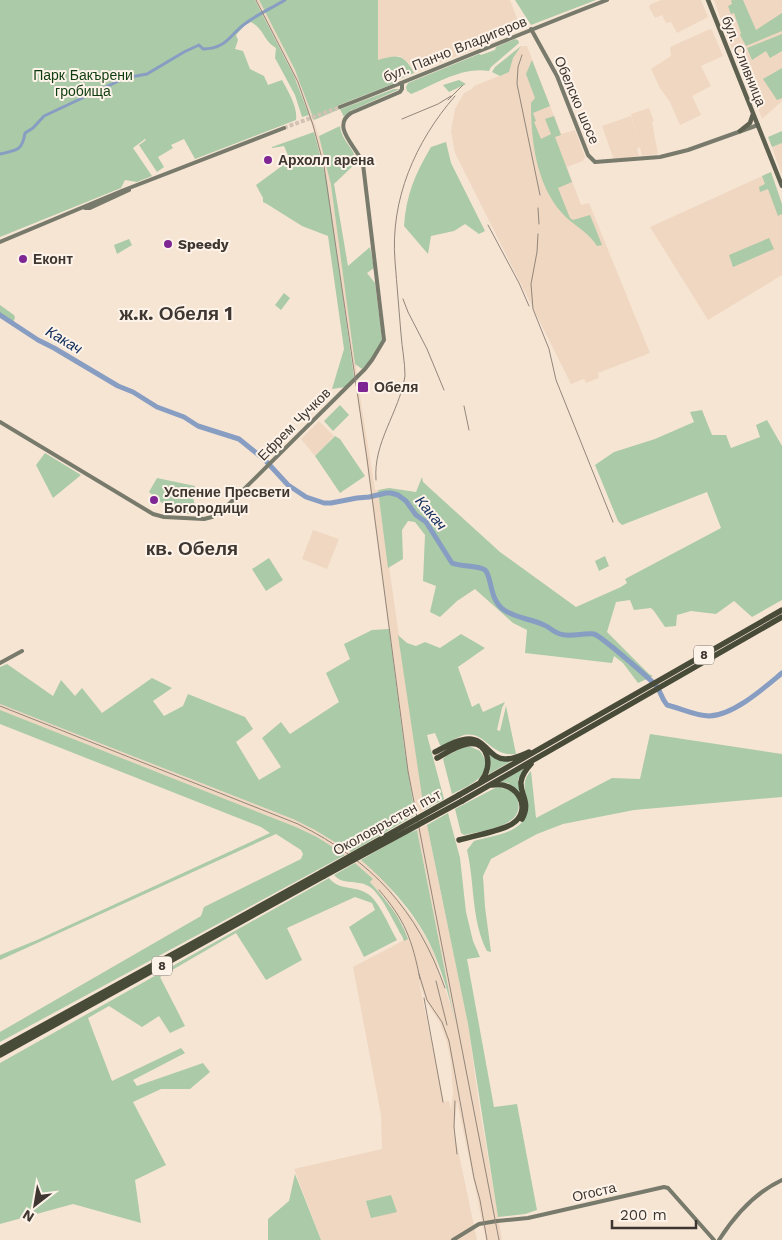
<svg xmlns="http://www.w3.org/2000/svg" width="782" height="1240" font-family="'Work Sans',sans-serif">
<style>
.built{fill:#efd7c1;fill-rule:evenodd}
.green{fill:#aacaa8}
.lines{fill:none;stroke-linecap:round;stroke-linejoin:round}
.canal{stroke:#879dc2;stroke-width:3}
.river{stroke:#879dc2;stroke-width:5}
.secondary-tunnel{stroke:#d2c2b3;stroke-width:4;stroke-dasharray:4 2;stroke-linecap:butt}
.secondary{stroke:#787a6c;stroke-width:4}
.primary{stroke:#5e6150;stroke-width:4.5}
.highway{stroke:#494b39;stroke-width:5.5}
.rail{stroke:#92867b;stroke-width:1}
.highway-bridge{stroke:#494b39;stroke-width:5.5}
.poi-dot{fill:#7e2694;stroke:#fef3e9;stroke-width:2}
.labels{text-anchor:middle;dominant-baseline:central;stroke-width:4;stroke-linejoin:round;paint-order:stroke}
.shield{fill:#fef3e9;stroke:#786f68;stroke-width:1}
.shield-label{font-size:12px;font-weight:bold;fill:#3e3731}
.street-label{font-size:14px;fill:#3e3731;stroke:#fef3e9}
.park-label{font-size:14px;fill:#0e3d0f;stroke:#fef3e9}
.poi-label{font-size:14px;font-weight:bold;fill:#3e3731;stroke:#fef3e9;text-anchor:start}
.water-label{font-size:15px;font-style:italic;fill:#153160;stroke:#fef3e9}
.district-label{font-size:19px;font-weight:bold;fill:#3e3731;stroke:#fef3e9}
</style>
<rect width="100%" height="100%" fill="#f7e5d4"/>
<path class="built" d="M255,0H259L300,81L321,142L331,185L361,402L375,490H378L424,810L415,815L404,746L366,458L327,182L317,141L300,90L286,59Z
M378,0H510L520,26L479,42L481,47L436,64L432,63L429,67L414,73L409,63L400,56L391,57L378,60Z
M661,0H701L708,17L677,33L671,22L666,23L662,15L655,18L649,7L651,4Z
M714,0H782V101L762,119L750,85L747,84L729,42Z
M710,29L712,30L723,56L701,66L711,86L692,96L701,115L680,125L670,102L660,88L651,69L671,56L670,47Z
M521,46H527L561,134L575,130L585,157L583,161L567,167L581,205L589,203L650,353L598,373L599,378L586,383L584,379L571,384L455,153L451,131L455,109L464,93L472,89L474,86L509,72L511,61Z
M649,108L654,121L652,122L658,154L642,156L640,147L637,149L639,156L614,160L602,126L631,116L638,138L631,114Z
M782,143V175L772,147Z
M771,172L782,204V275L708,320L650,227Z
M319,421L334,436L315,456L301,439Z
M313,530L339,539L327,569L302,559Z
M0,704L293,819L315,830L351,852L345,855L317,837L296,827L0,710Z
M427,825L468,1024L479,1104L502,1240H486L457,1101L454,1131L477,1240H321L294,1169L382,1149L381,1115L353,967L408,938L402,923L383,896L370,882L373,879L355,863L361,860L381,877L417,923L433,951L454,1016L417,830ZM419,982L426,1001L440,1023L447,1043L451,1062L453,1092L451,1110L449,1101L444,1102Z"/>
<path class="green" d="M0,0H255L294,76L309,115L302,117L295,95L275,58L276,48C264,42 264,29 251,22L245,25L236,35L238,40L235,49L243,51L250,69L264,76L268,85L282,80C288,91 298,107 296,120L195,159L184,139L171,145L173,148L158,157L164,167L157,172L139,145L146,140L145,139L133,148L152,176L137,182L125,180L121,188L0,237Z
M259,0H378V60C398,54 404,54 414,73L395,81L393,84L339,105L341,109L394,89H400L350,111L344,117L340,109L314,120L295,70Z
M515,0H596L531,25Z
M732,0H743L756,30L782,13V31L746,46L740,35L741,33L734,13L731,14L728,6L732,4L731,1Z
M782,34V51L770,58L766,51L752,60L747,48Z
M515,39L518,40L519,43L491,67L489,71C462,66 434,85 411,94L407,91L406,87L408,83L479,54L481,55L495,50L496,47Z
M521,46L513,58L509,72L500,76L492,72L495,67Z
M532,60L550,106L533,113L536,121L534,122L541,139L551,134L545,119L554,116L561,135L555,137L572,182L558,188L570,218L573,220L590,215L602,245L597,246C588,231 572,225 561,212C536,183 531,140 531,103L535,98L526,74Z
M782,68V98L777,100L763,79Z
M459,80L466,84L449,92L443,85Z
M340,126C342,143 356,148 356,163L334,184L348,266L370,247L374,268L367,273L375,283L382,340L369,362L362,369L355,364L331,185L319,136Z
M782,131V143L772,147L768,137Z
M314,132L327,182L354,377L345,387L332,389L344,349L328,236L302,226L267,204L263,202V198L256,185L290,160L284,146L272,148V147Z
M446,142L451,163L485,231L479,234L465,224L454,231L431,236L428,254L404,226C406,195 415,174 431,147Z
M771,172L782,204V215L781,214L778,216L768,189L760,192L759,187L765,184L762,176Z
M769,238L774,249L733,267L729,255Z
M129,239L132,245L117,254L114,245Z
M284,293L290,298L281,310L275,305Z
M0,305L14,315L15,318L13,322L0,314Z
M340,405L349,415L333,431L324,421Z
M702,410L712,435H726L731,448L760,437L756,425L767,420L782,446V600L752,617L734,601L716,614L691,611L677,615L676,626L665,627L654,611L651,608L634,610L630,600L616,602L607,632L649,674L653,676L638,683L623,663L614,656L612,663L525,653L527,630L513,623L475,589L457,601L440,617L430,612L436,586L423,581L425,535L415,522L408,521L402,530L403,559L388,568L378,490L389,488L416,492L422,477L423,482L500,552L576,607L621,587L627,583L625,579L721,528L707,492L622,525L618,521L595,465L614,452L655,439L694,422L690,412Z
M335,436L340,439L365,476L340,493L315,456Z
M45,453L81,475L53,498L36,465Z
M157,478L195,486L193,498L196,509L194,514H184L181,511H171L167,513L169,504L162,503L149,492Z
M605,556L609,566L599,571L595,561Z
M269,558L283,580L266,591L252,569Z
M389,629L404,746L415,815L351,852L315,830L293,819L0,704V667L7,664L53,696L61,680L75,696L82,688L102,713L152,678L172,688L153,701L164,716L183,706L188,694L245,717L253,729L236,742L259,780L281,767L262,738L281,722L290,734L339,702L326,673L350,659L344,644L372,630Z
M461,634L485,648L458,667L472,707L479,703L483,712L505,702L502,708L497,730L500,731L506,706L516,754C489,757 487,731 464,735C457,737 449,743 442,746L440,745L435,733L427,735L444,799L424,810L398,635L407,643L416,646L425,642L440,648Z
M0,710L296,827L317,837L345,855L0,1042V1032L201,916L204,907L301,859L303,854L301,850L276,834L0,960V955L37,940L270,833L261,827L0,724Z
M650,734L782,754V797L634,810L563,824L537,834L491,859L483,876L485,907L491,952L487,951C471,920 475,884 467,850L474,841C487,837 504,835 515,828C542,810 513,789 531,771L536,818L612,778L640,779Z
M464,747H471L480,751C482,754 485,759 486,762C488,779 463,788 452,794L443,759L446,756Z
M485,747L491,755L513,760L489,774C492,764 490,756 485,747Z
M526,767L518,779L520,793L508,783L500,782Z
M497,787C507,789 516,791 518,801C524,827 483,830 464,835L461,833L455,809Z
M448,813L460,858L466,912L473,941L480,957L467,959L494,1107L517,1104L537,1210L525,1214L498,1217L468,1024L427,825Z
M417,830L456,1027C451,1002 444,977 434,953C419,917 390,885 361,860L406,834Z
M355,863L373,879L370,882C386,900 400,916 408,939L404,941L402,936C394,923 382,895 370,887C359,879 343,886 334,875Z
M329,878C339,891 355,885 368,894C379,901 390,928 397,940L364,957L349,927L375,910L372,903L355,897L287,928L302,960L266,980L236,933L160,977L185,1026L170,1033L159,1016L142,1027L109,1006L88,1018L112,1081L181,1048L185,1053L133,1080L137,1086L203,1063L210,1072L190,1089H161L133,1102L166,1165L135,1180L141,1223L73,1204L0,1224V1063Z
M295,1174L321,1240H268V1219L289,1201Z
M391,1195L397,1212L371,1218L366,1201Z"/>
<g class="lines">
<path class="canal" d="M0,154C17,150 22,151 25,133L33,128L44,116L125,78L147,74L184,52L199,45L203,49C227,49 230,34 246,23C258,14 272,8 285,0"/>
<path class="river" d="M0,315L38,340L54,348L118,386L133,392L157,407L184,417L198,426L239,439L265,460L288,485L306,497L324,503H331L357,498L369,497L386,493H391L398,495L406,501L416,515L426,522L452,563C461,567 478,565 485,570C492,576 489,600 504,610C516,618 531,619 544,625C549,627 554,632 560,634C570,638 585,632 594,634C601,636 654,682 658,688C661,694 662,699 667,705C680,708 696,716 709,716C734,715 764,688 782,673"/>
<path class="secondary-tunnel" d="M284,128L340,107"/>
<path class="secondary" d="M531,29L557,76L588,155L595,162L660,157L688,150L758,125
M340,107C429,73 518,34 607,0
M85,208H90L129,190
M0,242L124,190L284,128
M0,422L153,514L164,517L204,519L212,517L225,508L365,369L372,360L384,340L363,164C358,148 330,127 351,113L400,92L402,89V83
M0,663L22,651
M453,1240L479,1224L497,1221L528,1218L664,1187L668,1188L714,1240
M719,1240C735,1215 754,1193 782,1180"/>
<path class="primary" d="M708,0L782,186
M740,131L750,123L753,114"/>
<path class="highway" d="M435,752C445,747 458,739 469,739C486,739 490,760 506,759C514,759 522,755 529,752
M437,758C446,753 456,746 467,744C488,740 494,766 481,781
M459,795L782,610
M462,801L782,617
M522,819C535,795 507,790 531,764
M459,840C473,836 501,831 512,824C534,810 517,780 492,785
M0,1049L322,872
M0,1055L324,876"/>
<path class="rail" d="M256,0L298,82L313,125L324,166L367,459L408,771L499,1240
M522,55L518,67L517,84L540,195
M448,100L463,85
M402,119L438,104L451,96
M538,208L539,224
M488,225L519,283L529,306
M538,234L537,252L531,284L533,309L549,349L556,380L613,522
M403,299L408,312L427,349L444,390
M464,406L469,430
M376,480C373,442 399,413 405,376C405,362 402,348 401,334C399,310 397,286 395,261C390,200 415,142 455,96
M0,706L298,824C372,861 417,909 445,988
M379,890C405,920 412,939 420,979
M419,974L427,1000L442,1022L449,1041L474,1178L480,1200L487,1240
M436,981L447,1025
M424,998L443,1102
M455,1101L454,1127L457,1154"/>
<path class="highway-bridge" d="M322,872L459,795
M324,876L462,801"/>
</g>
<g class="poi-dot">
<circle cx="268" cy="160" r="5"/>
<circle cx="168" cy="244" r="5"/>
<circle cx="23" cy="259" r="5"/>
<rect x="357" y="381" width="12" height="12" rx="2.5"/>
<circle cx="154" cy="500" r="5"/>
</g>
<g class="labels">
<g class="shield">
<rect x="694" y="645.5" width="20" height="19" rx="4"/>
<rect x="152" y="956.5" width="20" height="19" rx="4"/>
</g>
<g class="shield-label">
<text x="704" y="655">8</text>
<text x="162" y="966">8</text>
</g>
<g class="street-label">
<text transform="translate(455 49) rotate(-22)">бул. Панчо Владигеров</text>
<text transform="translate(744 61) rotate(68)">бул. Сливница</text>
<text transform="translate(577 100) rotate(67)">Обелско шосе</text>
<text transform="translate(294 424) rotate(-45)">Ефрем Чучков</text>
<text transform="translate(387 822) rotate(-29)">Околовръстен път</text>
<text transform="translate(594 1192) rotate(-13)">Огоста</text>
</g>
<g class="park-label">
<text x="83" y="75">Парк Бакърени<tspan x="83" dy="16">гробища</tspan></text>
</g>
<g class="poi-label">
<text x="278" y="160">Архолл арена</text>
<text x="178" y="244">Speedy</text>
<text x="33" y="259">Еконт</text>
<text x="374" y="387">Обеля</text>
<text x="164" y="492">Успение Пресвети<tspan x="164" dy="16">Богородици</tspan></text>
</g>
<g class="water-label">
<text transform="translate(64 340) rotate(31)">Какач</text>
<text transform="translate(431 513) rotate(50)">Какач</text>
</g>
<g class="district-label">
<text x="176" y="313">ж.к. Обеля 1</text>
<text x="192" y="548">кв. Обеля</text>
</g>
</g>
<g transform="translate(35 1205) rotate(211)" stroke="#fef3e9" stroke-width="4" paint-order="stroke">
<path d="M0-4L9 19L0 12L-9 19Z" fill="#3e3731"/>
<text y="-8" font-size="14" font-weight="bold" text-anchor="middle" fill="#3e3731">N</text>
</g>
<path d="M612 1220v8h84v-8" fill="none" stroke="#3e3731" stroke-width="2.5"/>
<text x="620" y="1220" font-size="15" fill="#3e3731" stroke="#fef3e9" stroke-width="4" paint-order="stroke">200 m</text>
</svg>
